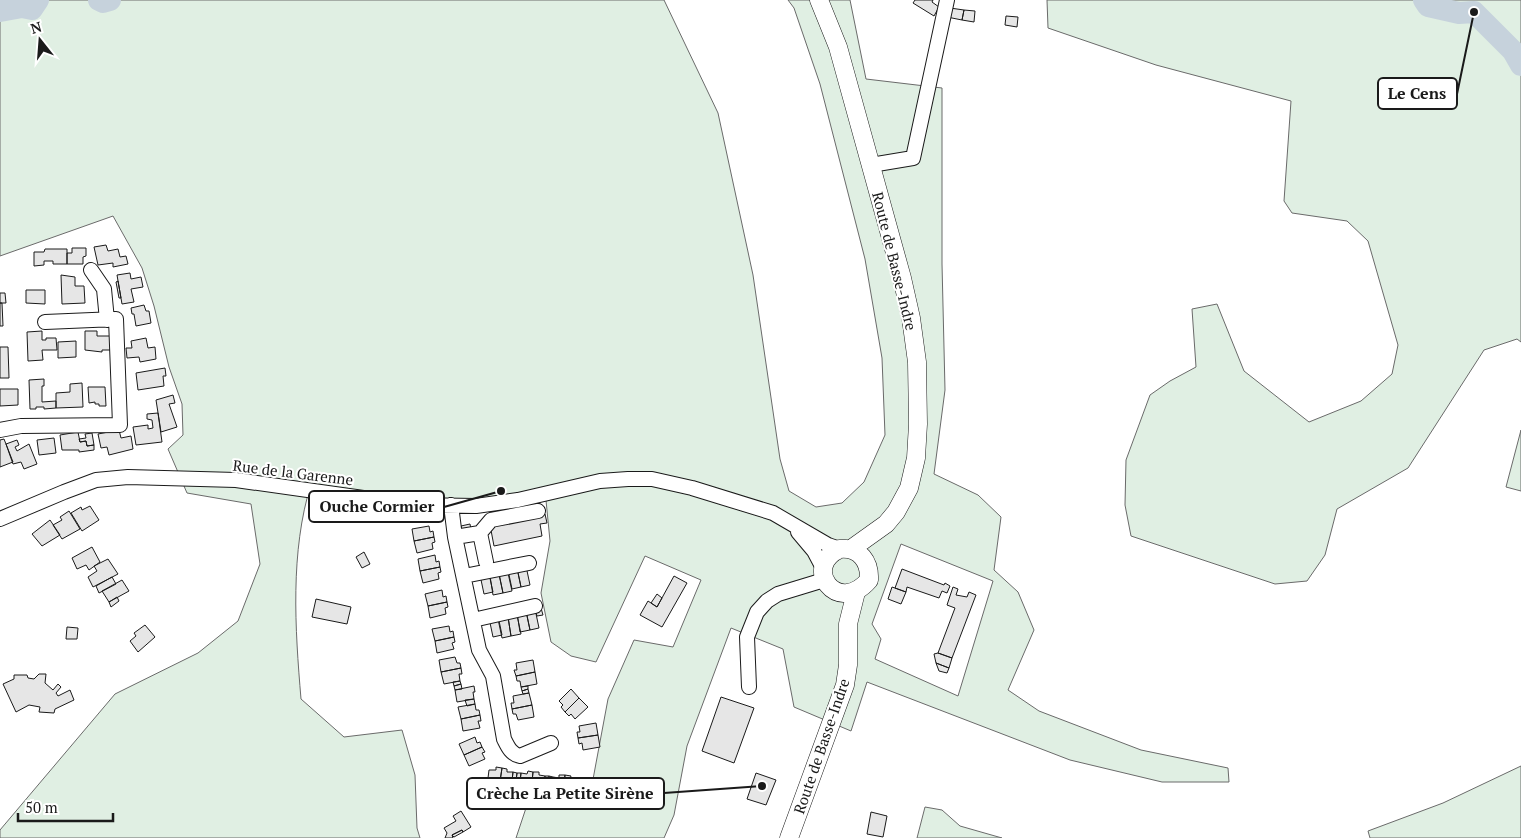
<svg xmlns="http://www.w3.org/2000/svg" width="1521" height="838" font-family="'PT Serif',serif">
<style>
.green{fill:#e0efe3;stroke:#6a6a6a;fill-rule:evenodd}
.lines{fill:none;stroke-linecap:round;stroke-linejoin:round}
.river{stroke:#c6d2dc;stroke-width:22}
.building{fill:#e6e6e6;stroke:#1a1a1a}
.minor-casing{stroke:#1a1a1a;stroke-width:16}
.major-casing{stroke:#1a1a1a;stroke-width:19}
.minor{stroke:#fff;stroke-width:14}
.major{stroke:#fff;stroke-width:18}
.labels{text-anchor:middle;dominant-baseline:central;stroke-width:4;stroke-linejoin:round;paint-order:stroke}
.street-label{font-size:15px;fill:#1a1a1a;stroke:#fff}
.leader{fill:none;stroke:#1a1a1a;stroke-width:2}
.callout-dot{fill:#1a1a1a;stroke:#fff;stroke-width:2}
.callout{fill:#fff;stroke:#1a1a1a;stroke-width:2}
.callout-label{font-size:16px;text-anchor:middle;font-weight:bold;fill:#1a1a1a}
</style>
<rect width="100%" height="100%" fill="#fff"/>
<path class="green" d="M0,0H664L718,113L753,275L780,459L789,491L816,507L842,503L864,482L885,435L882,358L865,259L820,84L794,8L788,0H850L866,79L942,88V264L945,390L934,474L978,495L1001,517L994,570L1018,592L1034,630L1008,690L1039,711L1141,750L1228,768L1229,782H1162L1070,760L867,682L851,731L794,707L783,649L731,628L687,746L674,815L664,838H516L528,802L574,806L591,790L608,699L634,640L673,647L701,580L645,556L596,662L571,656L551,642L541,593L550,541L545,490L450,503L311,484C290,552 295,628 301,699L344,737L402,730L415,775L417,828L420,838H0V830L115,694L198,653L238,621L260,564L251,504L187,493L168,449L183,435L182,404L169,367L154,306L142,268L113,216L0,256ZM901,544L993,581L958,696L875,659L881,639L872,624Z
M1047,0H1521V342L1517,339L1484,350L1408,468L1337,509L1325,555L1307,581L1275,584L1131,536L1125,505L1126,460L1150,395L1170,381L1196,367L1192,309L1217,304L1244,371L1309,422L1361,401L1392,374L1398,345L1368,241L1347,221L1292,213L1284,201L1291,101L1156,65L1048,28Z
M1521,430V491L1506,487Z
M1521,766V838H1370L1368,831L1443,803Z
M925,807L942,810L960,826L1002,838H917Z"/>
<g class="lines">
<path class="river" d="M99,0L103,2L110,0
M1424,0L1428,6L1459,13L1474,12L1513,51L1521,65
M0,11L22,7L32,9L38,0"/>
</g>
<path class="building" d="M915,0H933L932,2L939,7L934,16L913,3Z
M950,8L964,10L962,20L947,17Z
M964,10L975,11L974,22L962,20Z
M1006,16L1018,17L1017,27L1005,25Z
M106,245L108,251L118,249L120,257L126,256L128,264L113,267V263L98,265L94,247Z
M72,248H86V256L83,257V264H67V253H72Z
M45,249H67V264H53V261H44V265L34,266V252H44Z
M130,273L131,279L141,277L143,287L131,289L134,302L122,304L117,275Z
M61,275L75,277V286H84L85,303L62,304Z
M118,281L121,298H119L116,282Z
M26,290H45V304L26,303Z
M0,293H5L6,303H0Z
M0,303H2L3,326H0Z
M144,305L146,311H149L151,323L136,326L134,314H132L131,308Z
M42,331V340H46V338H56L57,350H42L43,360L28,361L27,332Z
M85,331H97V336H113L114,350H102V352L85,350Z
M146,338L148,348L155,347L156,359L140,362L139,357L127,358L126,348H132L131,341Z
M76,341V357L58,358V342Z
M0,347H8L9,378H0Z
M165,368L166,376H163L164,386L138,390L136,373Z
M44,379V386H42V402L56,401V408L44,409V407H36V409H30L29,380Z
M82,383L83,407L56,408V393L70,392V384Z
M88,387H105L106,406H99V404H95V402L89,403Z
M0,389H18V405L0,406Z
M173,395L175,403L169,404L177,427L161,432L156,400Z
M158,413L162,442L136,445L133,427L148,425V429L153,428L152,420L147,419V414Z
M119,430L121,438L131,436L133,449L109,455L107,447L101,448L98,434Z
M78,432L80,442L86,441L87,446L94,445V450L79,452V450H62L60,435Z
M92,433L94,445L87,446L86,441L80,442L79,439L86,438L85,434Z
M54,438L56,453L39,455L37,440Z
M4,439L13,462L0,467V440Z
M17,440L19,445L15,447L17,451L29,444L37,464L24,469L21,462L13,464L6,444Z
M90,506L99,520L82,531L71,513L81,507L82,510Z
M69,511L80,529L62,539L53,525L62,520L60,517Z
M545,514L547,523L540,524L542,536L494,546L490,525Z
M50,520L60,535L42,546L32,534Z
M470,524L471,530L462,531L461,526Z
M429,526L430,532L433,531L434,537L414,541L412,529Z
M434,537L435,542L432,543L433,549L417,553L414,541Z
M92,547L100,562L89,570L86,565L77,569L72,558Z
M364,552L370,564L362,568L356,557Z
M435,555L436,562L439,561L440,567L420,571L418,559Z
M108,559L118,574L93,587L88,577L97,571L94,566Z
M526,566L530,585L521,587L517,568Z
M440,567L441,572L438,573L439,579L423,583L420,571Z
M517,568L521,587L512,589L508,570Z
M902,569L944,585L945,583L950,586L947,593L942,591L939,598L907,587L906,592L895,588Z
M508,573L512,591L503,593L499,574Z
M489,574L493,592L484,594L480,575Z
M499,574L503,593L493,595L490,576Z
M674,576L687,583L662,627L640,615L648,601L657,607Z
M112,577L116,584L99,593L96,586Z
M122,580L129,591L109,602L102,591Z
M892,587L906,592L901,604L888,599Z
M953,587L958,589L956,595L967,597L969,592L976,595L952,658L938,653L955,608L947,605Z
M442,590L443,597L446,596L447,602L428,606L425,594Z
M657,594L662,598L657,607L651,603Z
M117,597L119,601L111,607L109,602Z
M316,599L351,607L347,624L312,617Z
M447,602L448,607L445,608L446,614L430,618L428,606Z
M541,608L543,615L537,616L535,609Z
M535,609L539,628L530,630L526,611Z
M526,611L530,630L520,632L517,613Z
M517,615L521,634L511,636L508,617Z
M498,616L502,635L493,637L489,618Z
M508,617L511,636L502,638L498,619Z
M145,625L155,637L138,652L130,641L136,636L134,633Z
M449,626L450,632L453,631L454,637L435,641L432,629Z
M67,627L78,628L77,639H66Z
M454,637L455,642L452,643L454,649L437,653L435,641Z
M938,653L952,658L949,668L936,663L934,654Z
M455,657L457,663H460L461,668L441,672L439,660Z
M533,660L535,672L516,676L514,670H517L516,663Z
M936,663L949,668L947,673L939,671Z
M461,668L462,674H459L460,681L444,684L441,672Z
M535,672L537,684L521,687L520,681H517L516,676Z
M39,674H46L45,683L53,690L58,684L61,687L56,693L58,696L70,690L74,700L55,709L54,713L39,712L40,707L29,705L16,712L3,684L14,679V675H27L28,678L34,679Z
M460,681L461,684L454,686L453,682Z
M461,684L462,689L455,690L454,686Z
M474,686L475,692H473L474,699L457,702L455,690Z
M528,686V689L522,691L521,687Z
M528,689L529,693L523,694L522,691Z
M571,689L579,698L565,712L561,707L563,705L559,701Z
M529,693L532,705L512,709L511,703H514L513,696Z
M721,697L754,708L734,763L702,751Z
M579,698L588,707L575,719L571,714L569,716L565,712Z
M474,699L475,704L467,706L465,700Z
M475,704L476,710H479L480,715L461,719L458,707Z
M532,705L534,717L518,720L516,714H513L512,709Z
M480,715L481,721H478L480,728L463,731L461,719Z
M596,723L598,735L578,738L577,732H580L579,726Z
M598,735L600,747L583,750L582,743L579,744L578,738Z
M475,737L477,743L480,742L482,747L464,755L459,744Z
M482,747L485,752L482,753L485,759L469,766L464,755Z
M496,767L502,768L499,788L487,786L489,770H496Z
M502,768L507,769V772H513L511,789L499,788Z
M528,771L533,772L531,792L519,790L521,773L527,774Z
M513,772L517,773L516,781H512Z
M533,772H539V775L545,776L543,793L531,792Z
M517,773H521L520,782L516,781Z
M756,773L776,780L766,805L747,799Z
M559,775H565L563,795L551,794L553,777L559,778Z
M565,775L571,776L570,779L577,780L575,797L563,795Z
M545,776H549L548,785H544Z
M549,776L553,777L552,786L548,785Z
M461,811L471,827L463,832L462,830L452,835L453,838H445L447,833L444,828L456,821L453,816Z
M871,812L887,816L883,837L867,834Z
M462,830L463,832L454,837L452,835Z"/>
<g class="lines">
<g class="minor-casing">
<path id="minor" d="M871,165L913,158L947,0
M91,270L104,289L107,320
M0,430L21,426L120,425L116,319L45,322
M451,505L455,537L479,650L493,676L504,739C508,747 511,754 520,756L551,743
M0,519L64,492L96,480L128,477L236,480L413,505L476,506L518,500L600,481L628,479H652L692,488L773,513L828,545L840,549
M798,532L814,551L823,568
M480,533L491,520L538,511
M455,537L480,533L486,562
M464,576L529,563
M473,620L535,606
M749,687L747,637L757,612L767,601L778,594L824,580"/>
</g>
<g class="major-casing">
<path id="major" d="M819,0L838,47L902,278L911,318L917,362L918,424L916,458L909,488L896,512L886,524L851,549
M840,549C860,547 870,562 869,580C837,617 801,566 840,549Z
M789,838L845,685L848,665V624L856,592"/>
</g>
<use href="#minor" class="minor"/>
<use href="#major" class="major"/>
</g>
<g class="labels">
<g class="street-label">
<text transform="translate(895 261) rotate(76)">Route de Basse-Indre</text>
<text transform="translate(293 472) rotate(7)">Rue de la Garenne</text>
<text transform="translate(821 746) rotate(-71)">Route de Basse-Indre</text>
</g>
</g>
<path class="leader" d="M1474 12L1457 94M501 491L444 507M762 786L664 793"/>
<g class="callout-dot">
<circle cx="1474" cy="12" r="5"/>
<circle cx="501" cy="491" r="5"/>
<circle cx="762" cy="786" r="5"/>
</g>
<g class="callout">
<rect x="1378" y="78" width="79" height="31" rx="5"/>
<rect x="309" y="491" width="135" height="31" rx="5"/>
<rect x="467" y="778" width="197" height="31" rx="5"/>
</g>
<g class="callout-label">
<text x="1417" y="99">Le Cens</text>
<text x="377" y="512">Ouche Cormier</text>
<text x="565" y="799">Crèche La Petite Sirène</text>
</g>
<g transform="translate(40 40) rotate(343)" stroke="#ffffff" stroke-width="4" paint-order="stroke">
<path d="M0-4L9 19L0 12L-9 19Z" fill="#1a1a1a"/>
<text y="-8" font-size="14" font-weight="bold" text-anchor="middle" fill="#1a1a1a">N</text>
</g>
<path d="M18 813v8h95v-8" fill="none" stroke="#1a1a1a" stroke-width="2.5"/>
<text x="25" y="813" font-size="15" fill="#1a1a1a" stroke="#ffffff" stroke-width="4" paint-order="stroke">50 m</text>
</svg>
